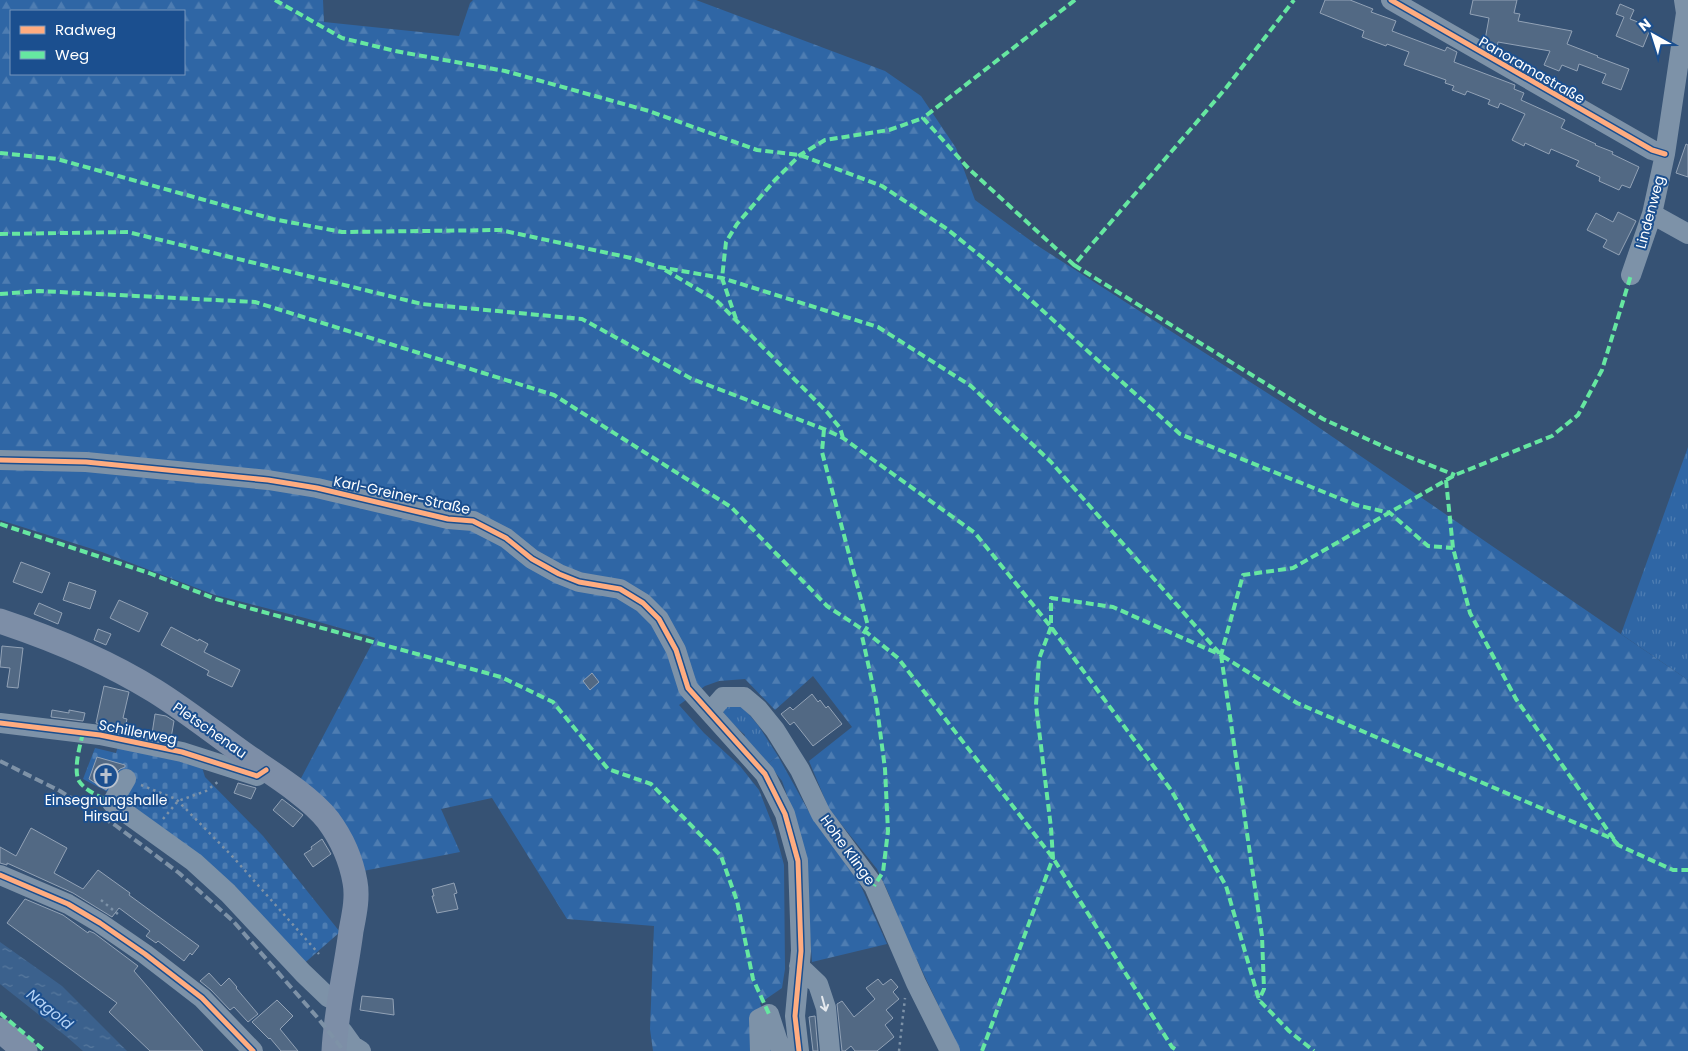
<svg xmlns="http://www.w3.org/2000/svg" width="1688" height="1051" font-family="Poppins,sans-serif">
<style>
.grass{fill:url(#grass-tufts)}
.forest{fill:url(#forest-firs);fill-rule:evenodd}
.cemetery{fill:url(#cemetery-stones)}
.water{fill:url(#water-ripples)}
.building{fill:#526984;stroke:#92a2b6}
.lines{fill:none;stroke-linecap:round;stroke-linejoin:round}
.path{stroke:#7d92a8;stroke-width:2.5;stroke-dasharray:2.5 4;stroke-linecap:butt}
.minor{stroke:#7d92a8;stroke-width:20}
.major{stroke:#7d8ea7;stroke-width:25}
.rail{stroke:#7e92a7;stroke-width:4;stroke-dasharray:9 4;stroke-linecap:butt}
.quiet{stroke:#66e7a1;stroke-width:4;stroke-dasharray:8 4;stroke-linecap:butt}
.cycleway-casing{stroke:#1b4f8f;stroke-width:8}
.cycleway{stroke:#ffac80;stroke-width:5}
.oneway{stroke:#e5e9ee}
.labels{text-anchor:middle;dominant-baseline:central;stroke-width:4;stroke-linejoin:round;paint-order:stroke}
.street-label{font-size:14px;fill:#fff;stroke:#1b4f8f}
.poi-label{font-size:14px;fill:#fff;stroke:#1b4f8f}
.water-label{font-size:15px;font-style:italic;fill:#b5d3f5;stroke:#1b4f8f}
</style>
<defs>
<pattern id="grass-tufts" width="24" height="20" patternUnits="userSpaceOnUse" patternTransform="scale(1.25)"><rect width="24" height="20" fill="#2f66a5"/><path d="M3 7l-1-3M5 7V3M7 7l1-3M15 17l-1-3M17 17v-4M19 17l1-3" fill="none" stroke="#4e7db2"/></pattern>
<pattern id="forest-firs" width="22" height="20" patternUnits="userSpaceOnUse" patternTransform="scale(1.25)"><rect width="22" height="20" fill="#2f66a5"/><path d="M5 1l3.5 6h-7zM16 11l3.5 6h-7z" fill="#4e7db2"/></pattern>
<pattern id="cemetery-stones" width="16" height="16" patternUnits="userSpaceOnUse" patternTransform="scale(1.25)"><rect width="16" height="16" fill="#2f66a5"/><path d="M2 7V4a2 2 0 0 1 4 0v3zM10 15v-3a2 2 0 0 1 4 0v3z" fill="#4e7db2"/></pattern>
<pattern id="water-ripples" width="26" height="14" patternUnits="userSpaceOnUse" patternTransform="scale(1.25)"><rect width="26" height="14" fill="#3b618d"/><path d="M2 4q2-2 4 0t4 0M15 11q2-2 4 0t4 0" fill="none" stroke="#58799e"/></pattern>
</defs>
<rect width="100%" height="100%" fill="#365274"/>
<path class="grass" d="M1688,447V680L1621,634Z
M741,705L758,725L778,756L768,763L744,737L745,735L725,717L723,711L726,706Z"/>
<path class="forest" d="M0,0H323L324,22L459,36L470,3L473,0H696L885,71L921,96L956,148L975,200L1038,246L1283,403L1688,680V1051H960L907,939L887,890L877,869L829,809L809,761L852,727L813,676L775,710L745,679L719,681L705,686L679,705L704,733L740,766L759,790L775,831L784,865L785,969L782,988L760,1003L776,1051H653L650,1029L654,926L567,919L492,798L441,809L460,852L363,871L298,784L375,638L305,618L215,595L102,552L0,520ZM11,11H184V74H11Z
M778,756L809,812L860,884L887,944L812,962L805,866L795,818L782,781L768,763Z"/>
<path class="cemetery" d="M119,743L201,764L205,777L263,836L340,932L300,967L123,800L83,779L95,748L116,753Z"/>
<path class="water" d="M0,942L62,986L127,1051H83L67,1037L0,984Z"/>
<path class="building" d="M1325,0H1350L1373,9L1371,12L1396,21L1392,31L1445,51L1447,47L1457,52L1454,62L1515,85L1514,89L1524,93L1521,100L1565,120L1561,128L1596,144L1595,145L1613,152L1612,154L1639,167L1630,188L1622,185L1619,190L1599,181L1600,177L1576,166L1579,161L1551,149L1549,154L1525,143L1524,146L1512,140L1525,114L1500,103L1498,108L1488,104L1490,100L1467,91L1465,95L1452,90L1454,86L1445,83L1446,80L1404,65L1409,52L1387,44L1386,46L1362,37L1364,31L1320,13Z
M1473,0H1517L1514,13L1520,14L1518,21L1572,31L1567,44L1598,56L1597,57L1629,69L1621,90L1602,83L1606,74L1579,64L1577,71L1562,65L1559,71L1544,65L1550,51L1498,42L1497,47L1485,40L1489,18L1470,14Z
M1620,4L1634,10L1630,19L1651,27L1643,47L1616,36L1624,17L1616,14Z
M1686,144L1688,145V177L1676,173Z
M1618,212L1636,221L1619,255L1603,247L1607,240L1587,230L1596,213L1613,222Z
M21,562L50,573L42,593L13,582Z
M69,582L96,591L90,609L63,600Z
M119,600L148,613L139,632L110,618Z
M39,603L62,613L58,624L34,614Z
M171,627L198,641L199,639L208,644L204,652L240,670L232,687L207,675L209,671L161,645Z
M98,629L111,634L106,645L94,640Z
M2,646L23,648L18,688L7,687L10,668L0,667Z
M592,673L599,682L590,690L583,681Z
M104,686L129,692L123,718L127,719L125,728L96,723Z
M812,694L818,702L820,700L826,708L828,706L842,724L813,746L794,722L790,725L781,714L790,707L793,710Z
M52,710L69,713V710L85,713L83,721L51,717Z
M155,714L166,716L174,721L171,738L152,734Z
M97,757L125,765V767L120,769L116,773L106,790L89,779Z
M238,783L256,788L251,799L234,793Z
M282,799L303,815L293,827L273,810Z
M31,828L67,848L54,873L83,889L98,870L130,893L129,895L199,946L192,955L190,953L184,961L158,941L156,943L146,936L150,931L119,908L112,917L73,893L7,863V865L0,863V847L16,856Z
M322,839L331,854L313,867L304,854L312,849L311,847Z
M454,883L457,893L454,894L458,909L437,913L432,896H434L432,889Z
M25,899L63,915L88,933L89,931L94,933L138,966L134,971L203,1051H150L109,1012L117,1003L7,923Z
M209,973L221,986L229,978L237,987L236,988L258,1014L248,1022L234,1007L230,1010L211,990L200,981Z
M878,979L883,985L891,979L898,987L893,992L899,999L886,1010L893,1018L885,1025L894,1037L877,1051H855L851,1046L845,1051H842L837,1004L842,1001L854,1017L875,999L866,988Z
M362,996L393,999L394,1015L360,1010Z
M277,1000L293,1016L280,1029L298,1051H281L270,1038L269,1039L252,1022Z
M815,1016L818,1051H813L809,1017Z"/>
<g class="lines">
<path class="path" d="M141,785L176,799L233,857L319,954
M163,819L178,801L206,791L219,781
M101,900L119,915
M899,1051L905,998"/>
<path class="minor" d="M1391,0L1652,150L1665,154
M1652,214L1688,234
M1631,275L1652,214L1665,154L1686,13L1684,0
M0,460L86,462L268,480L317,488L448,519L473,521L506,538L532,559L559,574L579,582L620,589L643,603L659,619L676,650L688,688L765,774L785,814L798,861L801,951L795,1016L799,1051
M710,712L723,697H744L758,709L775,730L800,770L821,814L874,886L916,983L950,1051
M0,723L100,735L182,752L257,776L266,770
M126,779L112,803L194,862L228,893L303,973L328,997L338,1002
M0,875L68,904L100,923L145,954L202,998L253,1051
M799,966L818,984L826,1008L830,1051
M335,1031L343,1032L353,1046L361,1051
M760,1051L759,1019L769,1014L781,1051"/>
<path class="major" d="M0,621C54,639 107,661 155,691C187,711 217,735 248,757C273,774 310,797 328,820C342,839 351,859 355,882C358,898 354,915 351,931C346,971 336,1010 334,1051
M0,1030L25,1051"/>
<path class="rail" d="M0,761L60,791L115,825L179,873L233,921L317,1017L344,1051"/>
<path class="quiet" d="M275,0L342,38L395,51L505,71L649,111L757,150L800,155L882,186L947,229L993,266L1180,434L1356,505L1390,513L1428,546L1453,548
M1075,0L923,118L969,169L1074,265L1226,88L1294,0
M0,153L57,159L273,219L342,232L500,230L631,258L659,267L722,278L878,327L971,386L1051,462L1221,655L1297,703L1613,839L1618,845
M0,234L128,232L422,304L582,319L692,379L824,429L843,438L975,533L1051,627L1171,790L1226,886L1259,1000L1289,1031L1314,1051
M1074,265L1323,419L1389,449L1455,475
M665,270L716,300L827,412L840,428L843,438
M0,294L39,291L255,302L554,395L731,507L827,606L865,631L898,658L1053,858L1172,1047L1178,1051
M736,319L722,278L726,242L737,224L775,180L800,155L825,140L889,130L923,118
M824,429L822,452L868,626L862,636L876,700L885,769L888,831L883,872L874,886
M1446,480L1453,548L1470,613L1516,699L1618,845L1673,870H1688
M0,524L149,573L216,599L501,677L553,702L608,769L651,784L721,856L737,901L753,979L769,1014
M1221,655L1262,936L1264,989L1259,1000
M83,733C80,745 73,770 79,781C85,791 101,797 112,803
M0,1013L45,1051
M982,1051L1053,858L1051,828L1036,705L1039,659L1051,627V598L1113,607L1221,655L1243,575L1293,568L1455,475L1552,436L1578,415L1602,370L1631,275"/>
<g class="cycleway-casing">
<path id="cycleway" d="M1391,0L1652,150L1665,154
M0,460L86,462L268,480L317,488L448,519L473,521L506,538L532,559L559,574L579,582L620,589L643,603L659,619L676,650L688,688L765,774L785,814L798,861L801,951L795,1016L799,1051
M0,723L100,735L182,752L257,776L266,770
M0,875L68,904L100,923L145,954L202,998L253,1051"/>
</g>
<use href="#cycleway" class="cycleway"/>
</g>
<defs><path id="oneway-shaft" d="M-6 0H5M1.5-3L5.5 0L1.5 3" fill="none" stroke-width="1.6" stroke-linecap="round" stroke-linejoin="round" transform="scale(1.25)"/></defs>
<use class="oneway" href="#oneway-shaft" transform="translate(824 1004) rotate(75)"/>
<defs>
<g id="church-ring" transform="scale(1.25)"><circle r="9.5" fill="#1b4f8f" stroke="#b9c2ce" stroke-width="1.5"/><path d="M-1.2-6h2.4v3.5h3.3v2.4h-3.3V6h-2.4V-.1h-3.3v-2.4h3.3Z" fill="#b9c2ce"/></g>
</defs>
<g fill-rule="evenodd">
<use href="#church-ring" x="106" y="776"/>
</g>
<g class="labels">
<g class="street-label">
<text transform="translate(1532 70) rotate(30)">Panoramastraße</text>
<text transform="translate(1650 212) rotate(-75)">Lindenweg</text>
<text transform="translate(402 495) rotate(12)">Karl-Greiner-Straße</text>
<text transform="translate(210 730) rotate(35)">Pletschenau</text>
<text transform="translate(138 732) rotate(11)">Schillerweg</text>
<text transform="translate(848 850) rotate(54)">Hohe Klinge</text>
</g>
<g class="poi-label">
<text x="106" y="800">Einsegnungshalle<tspan x="106" dy="16">Hirsau</tspan></text>
</g>
<g class="water-label">
<text transform="translate(50 1009) rotate(39)">Nagold</text>
</g>
</g>
<rect x="10" y="10" width="175" height="65" fill="#1b4f8f" stroke="#7695bc"/>
<rect x="20" y="26" width="25" height="8" fill="#ffac80" stroke="#7695bc"/>
<text x="55" y="35" font-size="15" fill="#ffffff">Radweg</text>
<rect x="20" y="51" width="25" height="8" fill="#66e7a1" stroke="#7695bc"/>
<text x="55" y="60" font-size="15" fill="#ffffff">Weg</text>
<g transform="translate(1653 35) rotate(321)" stroke="#1b4f8f" stroke-width="4" paint-order="stroke">
<path d="M0-4L9 19L0 12L-9 19Z" fill="#ffffff"/>
<text y="-8" font-size="14" font-weight="bold" text-anchor="middle" fill="#ffffff">N</text>
</g>
</svg>
